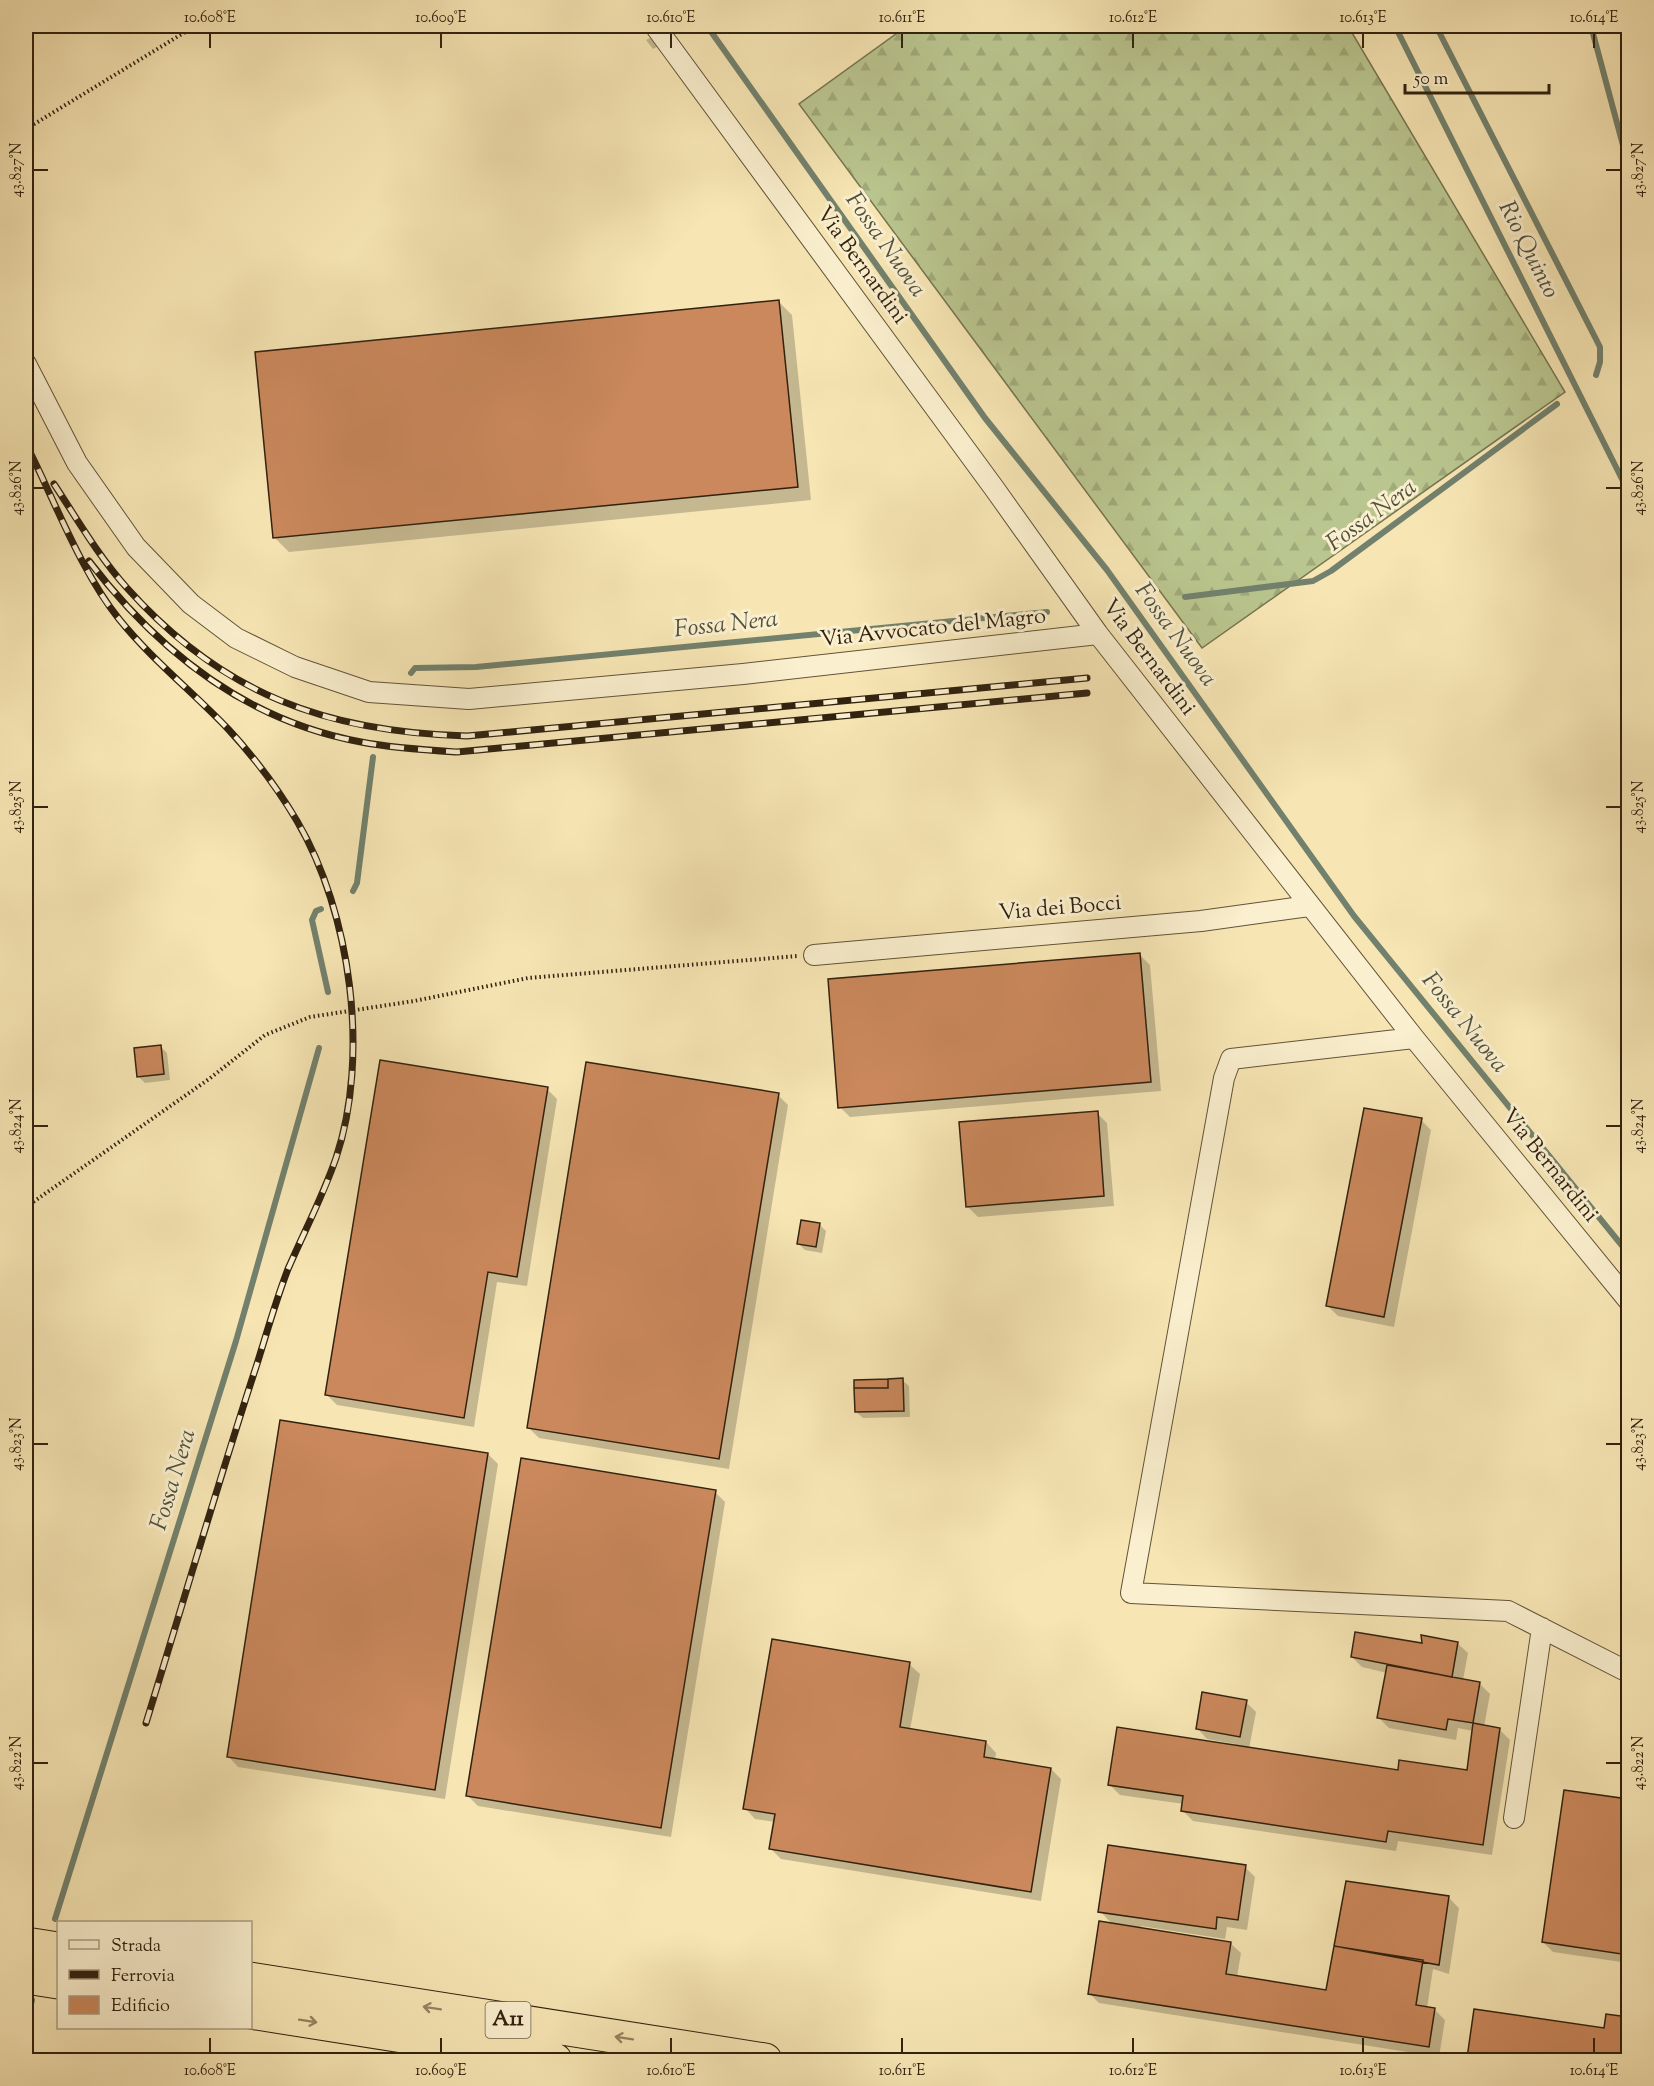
<svg xmlns="http://www.w3.org/2000/svg" width="1654" height="2086" font-family="'Sorts Mill Goudy',serif">
<style>
.forest{fill:url(#forest-firs);stroke:#76744f;stroke-width:1.5}
.shadow{fill:#0003}
.lines{fill:none;stroke-linecap:round;stroke-linejoin:round}
.stream{stroke:#72816d;stroke-width:6}
.building{fill:#ca885c;stroke:#31220f;stroke-width:1.5}
.minor-casing{stroke:#625338;stroke-width:22}
.motorway-casing{stroke:#31220f;stroke-width:35}
.path{stroke:#31220f;stroke-width:4;stroke-dasharray:1.5 3;stroke-linecap:butt}
.minor{stroke:#faefce;stroke-width:20}
.motorway{stroke:#f7e6b4;stroke-width:33}
.rail-casing{stroke:#31220f;stroke-width:7}
.rail{stroke:#faefce;stroke-width:4.5;stroke-dasharray:14;stroke-linecap:butt}
.oneway{stroke:#948462}
.ticks{fill:none;stroke:#31220f;stroke-width:2}
.labels{text-anchor:middle;dominant-baseline:central;stroke-width:6;stroke-linejoin:round;paint-order:stroke}
.shield{fill:#faefce;stroke:#6d6048;stroke-width:1.5}
.shield-label{font-size:21px;font-weight:bold;fill:#31220f}
.street-label{font-size:22px;fill:#31220f;stroke:#faefce}
.water-label{font-size:24px;font-style:italic;fill:#51513e;stroke:#faefce}
.neatline{fill:none;stroke:#31220f;stroke-width:2}
.ticks-label{font-size:15px;text-anchor:middle;fill:#31220f}
</style>
<defs>
<pattern id="forest-firs" width="22" height="20" patternUnits="userSpaceOnUse" patternTransform="scale(1.5)"><rect width="22" height="20" fill="#bac68f"/><path d="M5 1l3.5 6h-7zM16 11l3.5 6h-7z" fill="#a0aa7a"/></pattern>
</defs>
<rect width="100%" height="100%" fill="#f7e6b4"/>
<filter id="stains"><feTurbulence type="fractalNoise" baseFrequency=".00333" numOctaves="4"/><feColorMatrix values="0 0 0 0 .2 0 0 0 0 .09 0 0 0 0 .02 0 0 0 .5 -.17"/></filter>
<radialGradient id="worn" r=".72"><stop offset=".6" stop-color="#630" stop-opacity="0"/><stop offset="1" stop-color="#630" stop-opacity=".3"/></radialGradient>
<path class="forest" d="M907,26H1348L1565,392L1202,648L799,104Z"/>
<path class="shadow" d="M652,37L659,46L653,49L646,40Z
M779,302L792,315L811,500L289,552L275,538Z
M1140,955L1150,965L1161,1091L850,1117L840,1107Z
M161,1047L167,1053L170,1080L145,1083L139,1077Z
M547,1089L557,1099L527,1286L497,1282L474,1427L337,1405L327,1395Z
M778,1095L788,1105L729,1469L539,1438L529,1428Z
M1097,1113L1107,1123L1114,1206L978,1217L967,1206Z
M1421,1120L1431,1130L1394,1327L1338,1316L1328,1306Z
M819,1224L826,1231L822,1253L805,1250L799,1244Z
M902,1380L909,1386L910,1417L863,1418L856,1412Z
M488,1454L498,1464L445,1799L238,1767L228,1756Z
M715,1492L725,1502L671,1837L478,1806L468,1796Z
M1457,1643L1468,1653L1463,1680L1479,1683L1490,1694L1484,1727L1500,1730L1510,1740L1492,1855L1398,1841L1396,1851L1193,1821L1183,1811L1184,1804L1120,1795L1110,1785L1235,1746V1744L1207,1739L1197,1728L1246,1702L1256,1712L1249,1749L1399,1771L1468,1772L1473,1731L1458,1728L1456,1740L1389,1728L1379,1718L1387,1673L1362,1667L1352,1657L1424,1645Z
M909,1664L920,1674L910,1730L986,1742L996,1753L995,1760L1051,1769L1061,1779L1041,1901L781,1859L770,1848L775,1822L755,1819L745,1808Z
M1566,1791L1628,1801V1963L1553,1952L1543,1942Z
M1245,1867L1255,1877L1247,1930L1227,1927L1225,1939L1141,1926V1929L1230,1943L1241,1953L1237,1977L1328,1992L1449,1898L1459,1908L1449,1974L1433,1969L1427,2008L1435,2010L1445,2020L1439,2057L1099,2003L1089,1993L1113,1925L1100,1911Z
M1608,2015L1628,2018V2060H1472L1469,2057L1606,2030Z"/>
<g class="lines">
<path class="stream" d="M707,26L985,418L1107,570L1354,916L1628,1253
M1395,26L1628,491
M1436,26L1600,347V362L1596,375
M1591,26L1628,164
M1185,597L1313,581L1331,571L1557,404
M411,673L415,668L476,667L1047,612
M353,891L357,883L373,757
M321,909L316,911L312,920L328,992
M55,1919L236,1341L319,1048
M26,2024L32,2000"/>
</g>
<path class="building" d="M779,300L798,487L273,538L255,352Z
M1140,953L1151,1082L838,1108L828,979Z
M161,1045L164,1074L137,1077L134,1048Z
M380,1060L548,1087L517,1277L488,1272L464,1418L325,1395Z
M586,1062L779,1093L719,1459L527,1428Z
M1364,1108L1422,1118L1384,1317L1326,1306Z
M1098,1111L1104,1196L966,1207L959,1122Z
M801,1220L820,1223L816,1247L797,1244Z
M903,1378L904,1411L855,1412L854,1388H888V1379Z
M888,1379V1388H854V1380Z
M280,1420L488,1453L435,1790L227,1757Z
M521,1458L716,1490L661,1828L466,1796Z
M1355,1632L1422,1643L1421,1635L1458,1642L1452,1677L1351,1657Z
M772,1639L910,1662L900,1727L986,1741L984,1757L1051,1768L1031,1892L769,1849L775,1814L743,1809Z
M1387,1665L1480,1682L1473,1723L1448,1719L1446,1730L1377,1718Z
M1202,1692L1247,1700L1240,1737L1196,1729Z
M1473,1723L1500,1728L1483,1845L1388,1831L1386,1842L1181,1811L1183,1796L1108,1785L1117,1727L1398,1770L1399,1760L1467,1770Z
M1564,1790L1628,1799V1955L1542,1942Z
M1108,1845L1246,1865L1238,1920L1217,1917L1216,1929L1098,1912Z
M1346,1881L1449,1896L1439,1965L1334,1946Z
M1099,1921L1231,1942L1226,1974L1326,1990L1334,1946L1423,1960L1416,2005L1435,2008L1429,2047L1088,1994Z
M1474,2009L1604,2028L1606,2014L1628,2017V2060H1487L1467,2058Z"/>
<g class="lines">
<g class="minor-casing">
<path id="minor" d="M655,26L994,488L1098,634L1414,1038L1628,1300
M26,364L77,463L136,547L191,604L236,638L295,667L369,692L469,699L743,674L1098,634
M814,955L1201,921L1309,906
M1414,1038L1231,1059L1224,1078L1131,1593L1508,1611L1628,1672
M1514,1818L1542,1628"/>
</g>
<g class="motorway-casing">
<path id="motorway" d="M26,1944L58,1949
M26,1977L58,1982
M250,1979L765,2060
M250,2012L555,2060"/>
</g>
<path class="path" d="M26,129L195,26
M26,1207L209,1079L265,1035L310,1017L414,1001L528,978L798,956"/>
<use href="#minor" class="minor"/>
<use href="#motorway" class="motorway"/>
<g class="rail-casing">
<path id="rail" d="M26,444C54,499 81,572 119,619C152,660 193,692 229,730C254,757 278,789 297,821C351,913 370,1056 336,1158C323,1196 304,1232 288,1269C276,1300 267,1332 257,1364C218,1483 183,1603 146,1723
M54,484C77,519 99,557 127,588C223,695 327,732 467,736L1087,678
M89,561C158,651 246,721 361,742C392,748 425,750 457,752L1087,693"/>
</g>
<use href="#rail" class="rail"/>
</g>
<defs><path id="oneway-shaft" d="M-6 0H5M1.5-3L5.5 0L1.5 3" fill="none" stroke-width="1.6" stroke-linecap="round" stroke-linejoin="round" transform="scale(1.5)"/></defs>
<g class="oneway">
<use href="#oneway-shaft" transform="translate(432 2008) rotate(-171)"/>
<use href="#oneway-shaft" transform="translate(308 2021) rotate(9)"/>
<use href="#oneway-shaft" transform="translate(624 2038) rotate(-171)"/>
</g>
<path class="ticks" d="M210,33V48M441,33V48M671,33V48M902,33V48M1133,33V48M1363,33V48M1594,33V48M33,170H48M1606,170H1621M33,488H48M1606,488H1621M33,807H48M1606,807H1621M33,1126H48M1606,1126H1621M33,1444H48M1606,1444H1621M33,1763H48M1606,1763H1621M210,2038V2053M441,2038V2053M671,2038V2053M902,2038V2053M1133,2038V2053M1363,2038V2053M1594,2038V2053"/>
<g class="labels">
<rect class="shield" x="485.5" y="2002" width="45" height="36" rx="4.5"/>
<g class="shield-label">
<text x="508" y="2020">A11</text>
</g>
<g class="street-label">
<text transform="translate(861 266) rotate(54)">Via Bernardini</text>
<text transform="translate(933 629) rotate(-6)">Via Avvocato del Magro</text>
<text transform="translate(1148 658) rotate(53)">Via Bernardini</text>
<text transform="translate(1060 909) rotate(-5)">Via dei Bocci</text>
<text transform="translate(1549 1166) rotate(51)">Via Bernardini</text>
</g>
<g class="water-label">
<text transform="translate(885 245) rotate(55)">Fossa Nuova</text>
<text transform="translate(1528 250) rotate(63)">Rio Quinto</text>
<text transform="translate(1372 516) rotate(-36)">Fossa Nera</text>
<text transform="translate(726 625) rotate(-6)">Fossa Nera</text>
<text transform="translate(1175 635) rotate(54)">Fossa Nuova</text>
<text transform="translate(1464 1023) rotate(51)">Fossa Nuova</text>
<text transform="translate(174 1480) rotate(-73)">Fossa Nera</text>
</g>
</g>
<rect width="1654" height="2086" fill="none" stroke="#f7e6b4" stroke-width="66"/>
<rect x="57" y="1921" width="195" height="108" fill="#faefce" stroke="#aa9d82" stroke-width="1.5"/>
<rect x="69" y="1940" width="30" height="9" fill="#faefce" stroke="#aa9d82" stroke-width="1.5"/>
<text x="111" y="1951" font-size="18" fill="#31220f">Strada</text>
<rect x="69" y="1970" width="30" height="9" fill="#31220f" stroke="#aa9d82" stroke-width="1.5"/>
<text x="111" y="1981" font-size="18" fill="#31220f">Ferrovia</text>
<rect x="69" y="1996" width="30" height="18" fill="#ca885c" stroke="#aa9d82" stroke-width="1.5"/>
<text x="111" y="2011" font-size="18" fill="#31220f">Edificio</text>
<path d="M1405 84v9h144v-9" fill="none" stroke="#31220f" stroke-width="3"/>
<text x="1414" y="84" font-size="18" fill="#31220f" stroke="#faefce" stroke-width="4.5" paint-order="stroke">50 m</text>
<rect x="33" y="33" width="1588" height="2020" class="neatline"/>
<g class="ticks-label">
<text x="210" y="22">10.608°E</text>
<text x="441" y="22">10.609°E</text>
<text x="671" y="22">10.610°E</text>
<text x="902" y="22">10.611°E</text>
<text x="1133" y="22">10.612°E</text>
<text x="1363" y="22">10.613°E</text>
<text x="1594" y="22">10.614°E</text>
<text transform="translate(16 170) rotate(-90)" y="5">43.827°N</text>
<text transform="translate(1638 170) rotate(-90)" y="5">43.827°N</text>
<text transform="translate(16 488) rotate(-90)" y="5">43.826°N</text>
<text transform="translate(1638 488) rotate(-90)" y="5">43.826°N</text>
<text transform="translate(16 807) rotate(-90)" y="5">43.825°N</text>
<text transform="translate(1638 807) rotate(-90)" y="5">43.825°N</text>
<text transform="translate(16 1126) rotate(-90)" y="5">43.824°N</text>
<text transform="translate(1638 1126) rotate(-90)" y="5">43.824°N</text>
<text transform="translate(16 1444) rotate(-90)" y="5">43.823°N</text>
<text transform="translate(1638 1444) rotate(-90)" y="5">43.823°N</text>
<text transform="translate(16 1763) rotate(-90)" y="5">43.822°N</text>
<text transform="translate(1638 1763) rotate(-90)" y="5">43.822°N</text>
<text x="210" y="2075">10.608°E</text>
<text x="441" y="2075">10.609°E</text>
<text x="671" y="2075">10.610°E</text>
<text x="902" y="2075">10.611°E</text>
<text x="1133" y="2075">10.612°E</text>
<text x="1363" y="2075">10.613°E</text>
<text x="1594" y="2075">10.614°E</text>
</g>
<rect width="100%" height="100%" filter="url(#stains)"/>
<rect width="100%" height="100%" fill="url(#worn)"/>
</svg>
